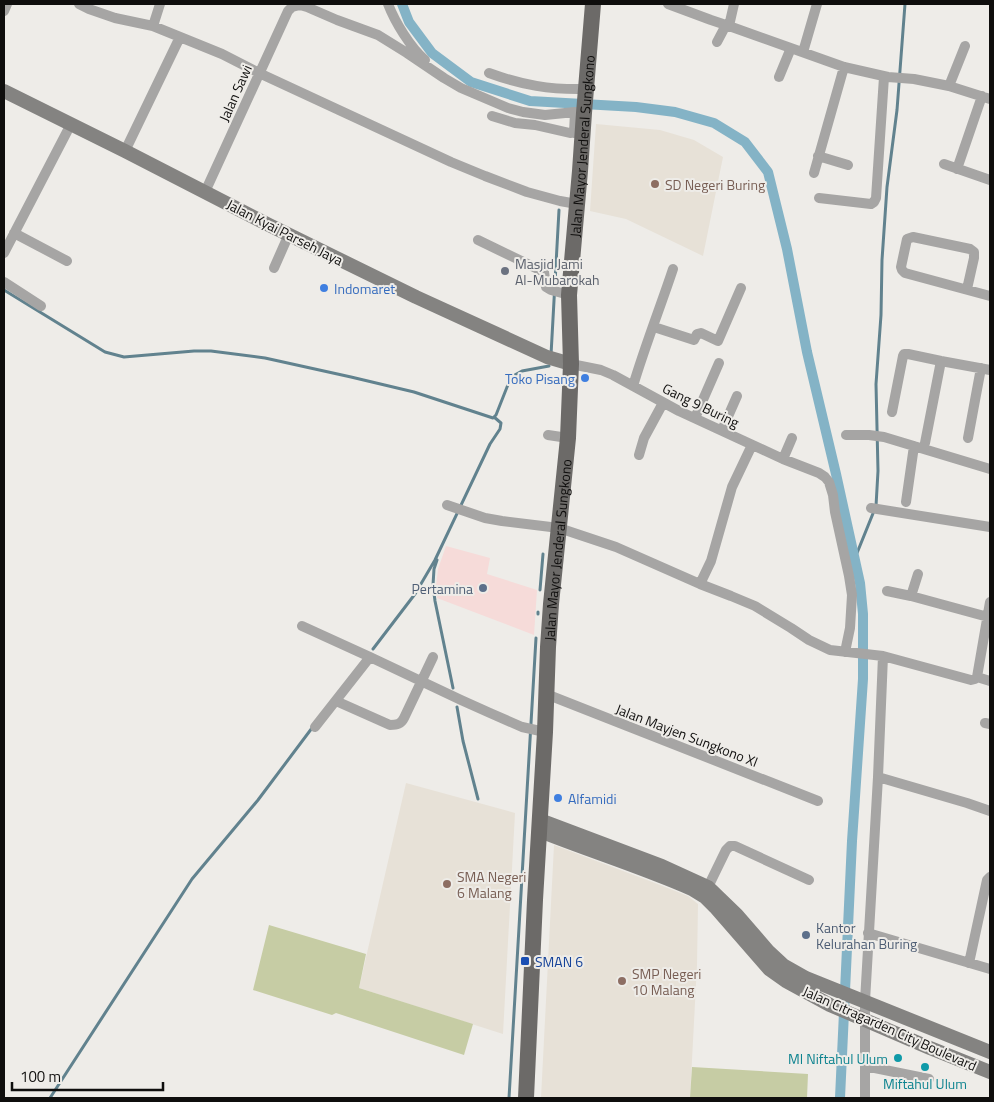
<svg xmlns="http://www.w3.org/2000/svg" width="994" height="1102" font-family="'Titillium Web',sans-serif">
<style>
.commercial{fill:#f6dbd9}
.built{fill:#e7e1d7}
.green{fill:#c6cca4}
.lines{fill:none;stroke-linecap:round;stroke-linejoin:round}
.stream{stroke:#61828e;stroke-width:3}
.canal{stroke:#84b3c6;stroke-width:10}
.minor{stroke:#a6a5a4;stroke-width:10}
.secondary{stroke:#848381;stroke-width:14}
.primary{stroke:#6c6a68;stroke-width:16}
.education-dot{fill:#8d6e63;stroke:#eeece8;stroke-width:2}
.worship-dot{fill:#6b7280;stroke:#eeece8;stroke-width:2}
.shop-dot{fill:#3f7fe0;stroke:#eeece8;stroke-width:2}
.service-dot{fill:#5c6f8a;stroke:#eeece8;stroke-width:2}
.transit-dot{fill:#1a4fb4;stroke:#eeece8;stroke-width:2}
.culture-dot{fill:#0f9aa8;stroke:#eeece8;stroke-width:2}
.labels{text-anchor:middle;dominant-baseline:central;stroke-width:4;stroke-linejoin:round;paint-order:stroke}
.street-label{font-size:14px;fill:#0f0e0d;stroke:#eeece8}
.education-label{font-size:14px;fill:#785e54;stroke:#eeece8;text-anchor:start}
.worship-label{font-size:14px;fill:#5b616d;stroke:#eeece8;text-anchor:start}
.shop-label{font-size:14px;fill:#366cbe;stroke:#eeece8;text-anchor:start}
.service-label{font-size:14px;fill:#4e5e75;stroke:#eeece8;text-anchor:end}
.transit-label{font-size:14px;fill:#164399;stroke:#eeece8;text-anchor:start}
.culture-label{font-size:14px;fill:#0d838f;stroke:#eeece8;text-anchor:end}
</style>
<rect width="100%" height="100%" fill="#eeece8"/>
<path class="commercial" d="M446,546L490,558L487,574L537,590L534,635L437,598L436,586L438,569Z"/>
<path class="built" d="M596,124L660,130L694,140L723,157L703,256L626,219L590,211Z
M406,783L515,813L503,1034L359,988Z
M554,845L655,883L688,896L698,904L697,965L690,1098H541Z"/>
<path class="green" d="M269,925L366,954L359,988L473,1024L464,1055L336,1013L332,1015L253,990Z
M692,1067L808,1074L807,1098H690Z"/>
<g class="lines">
<path class="stream" d="M4,290L105,352L124,357L194,351H211L265,358L351,377L414,392L493,418L496,415L511,377L522,371L549,366
M551,355L559,210
M855,558L876,506L878,471L876,384L881,315L882,260L887,187L897,110L905,4
M437,560L434,569L433,585L435,601L453,688
M540,590L543,554
M538,614V612
M373,649L415,594L435,560L490,444L500,429L501,423L494,417
M457,707L463,741L478,799
M50,1098L192,879L258,800L312,728
M509,1098L536,638"/>
<path class="canal" d="M402,4L409,22L432,53L471,82L530,101L636,107L675,112L714,123L745,142L768,172L787,249L807,352L836,474L860,583L863,614V679L852,841L840,1098"/>
<path class="minor" d="M79,4L89,9L115,18L153,26L222,54L259,73L451,162L485,176L527,192L560,201L577,204
M388,4C395,22 410,47 425,60
M668,4L711,20L729,26L844,67L888,77L914,79L949,86L990,99
M292,7L300,5L307,7L337,20L378,35L407,53L444,78L461,88L508,108L523,112L545,115L575,112L574,133
M4,11L7,4
M153,26L160,4
M729,26L734,4
M717,42L726,25
M803,52L817,4
M489,73C522,85 550,90 586,89
M779,77L791,48
M949,86L965,46
M492,116L515,123L535,125L570,133L579,132
M125,151L180,37
M818,156L848,165
M944,164L990,180
M957,169L982,96
M814,173L844,67
M205,192L288,11L292,7
M819,198L871,204L874,202L876,198L884,77
M14,233L67,261
M478,240L544,272L546,287L551,290L569,295
M4,253L71,124
M274,268L289,234
M4,282L41,306
M967,289L974,258V252L970,249L913,237L907,239L901,267L902,270L905,273L990,296
M654,327L694,340L697,334L701,333L718,341L741,288
M571,364L601,370L613,375L679,411L783,459L819,473L825,477L829,482L833,495L835,512L849,576L852,595L850,628L845,652
M633,386C645,346 660,308 673,269
M892,412L903,356L904,354H908L941,361L990,370
M695,418L719,363
M722,430L737,396
M548,435L568,438
M846,435H869L884,437L990,469
M968,438L981,368
M925,443L941,361
M639,455L644,438L663,403
M783,459L792,438
M906,502L914,446
M447,505L485,518L502,521L559,528L616,547L700,584L731,596L755,606L791,628L809,640L830,650L883,656L971,680L975,679L977,677L990,602
M871,508L990,527
M700,584L711,561L732,487L752,445
M887,591L911,596L988,617
M911,596L918,574
M302,626L370,657L461,700L490,713L522,727L545,732
M977,677L990,681
M546,694L818,801
M336,701L390,725C397,725 401,724 404,718L433,657
M985,723L990,724
M315,727L370,657
M878,777L967,803L990,811
M708,887L726,850L730,846H735L809,880
M868,933L990,969
M969,963L987,880L990,877
M865,1066L929,1079
M865,1098V1001L878,777L883,656"/>
<path class="secondary" d="M4,91L125,151L269,225L416,297L547,357L571,364
M540,820L662,866L708,887L737,915L769,952L783,965L806,978L990,1052
M540,831C590,851 642,867 692,889L705,897L715,907L769,969L786,981L830,1005L930,1048L990,1072"/>
<path class="primary" id="s1" d="M526,1098L535,900L545,732L548,647L551,604L568,438L571,364L569,295L580,171L584,113L593,4"/>
</g>
<g class="education-dot">
<circle cx="655" cy="184" r="5"/>
<circle cx="447" cy="884" r="5"/>
<circle cx="622" cy="981" r="5"/>
</g>
<circle class="worship-dot" cx="505" cy="271" r="5"/>
<g class="shop-dot">
<circle cx="324" cy="288" r="5"/>
<circle cx="585" cy="378" r="5"/>
<circle cx="558" cy="798" r="5"/>
</g>
<g class="service-dot">
<circle cx="483" cy="588" r="5"/>
<circle cx="806" cy="935" r="5"/>
</g>
<rect class="transit-dot" x="520" y="956" width="10" height="10" rx="2.5"/>
<g class="culture-dot">
<circle cx="898" cy="1058" r="5"/>
<circle cx="925" cy="1067" r="5"/>
</g>
<g class="labels">
<g class="street-label">
<text transform="translate(235 93) rotate(-66)">Jalan Sawi</text>
<text stroke="none"><textPath href="#s1" startOffset="954">Jalan Mayor Jenderal Sungkono</textPath></text>
<text transform="translate(285 232) rotate(27)">Jalan Kyai Parseh Jaya</text>
<text transform="translate(701 405) rotate(26)">Gang 9 Buring</text>
<text stroke="none"><textPath href="#s1" startOffset="549">Jalan Mayor Jenderal Sungkono</textPath></text>
<text transform="translate(687 735) rotate(21)">Jalan Mayjen Sungkono XI</text>
<text transform="translate(890 1028) rotate(24)">Jalan Citragarden City Boulevard</text>
</g>
<g class="education-label">
<text x="665" y="184">SD Negeri Buring</text>
<text x="457" y="876">SMA Negeri<tspan x="457" dy="16">6 Malang</tspan></text>
<text x="632" y="973">SMP Negeri<tspan x="632" dy="16">10 Malang</tspan></text>
</g>
<g class="worship-label">
<text x="515" y="263">Masjid Jami<tspan x="515" dy="16">Al-Mubarokah</tspan></text>
</g>
<g class="shop-label">
<text x="334" y="288">Indomaret</text>
<text x="575" y="378" text-anchor="end">Toko Pisang</text>
<text x="568" y="798">Alfamidi</text>
</g>
<g class="service-label">
<text x="473" y="588">Pertamina</text>
<text x="816" y="927" text-anchor="start">Kantor<tspan x="816" dy="16">Kelurahan Buring</tspan></text>
</g>
<g class="transit-label">
<text x="535" y="961">SMAN 6</text>
</g>
<g class="culture-label">
<text x="888" y="1058">MI Niftahul Ulum</text>
<text x="925" y="1083" text-anchor="middle">Miftahul Ulum</text>
</g>
</g>
<rect width="994" height="1102" fill="none" stroke="#0f0e0d" stroke-width="10"/>
<path d="M12 1082v8h151v-8" fill="none" stroke="#0f0e0d" stroke-width="2.5"/>
<text x="20" y="1082" font-size="15" fill="#0f0e0d" stroke="#eeece8" stroke-width="4" paint-order="stroke">100 m</text>
</svg>
